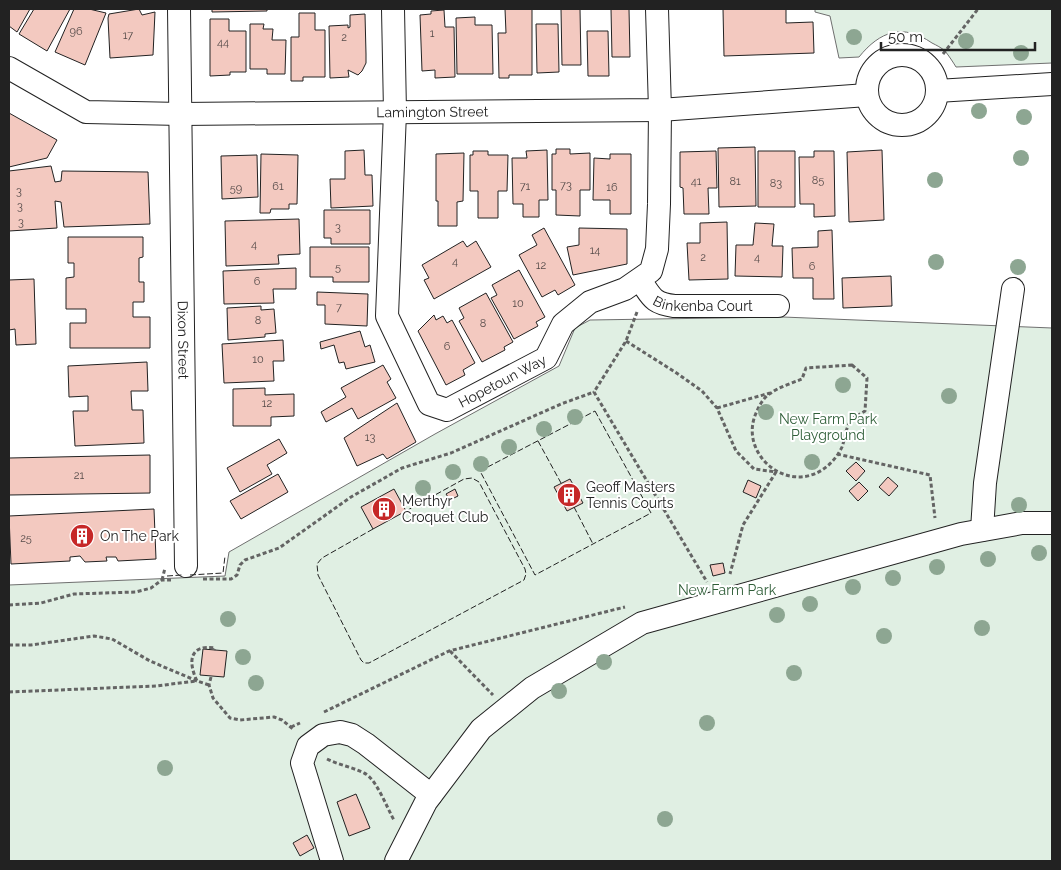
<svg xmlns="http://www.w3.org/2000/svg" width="1061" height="870" font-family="Raleway,sans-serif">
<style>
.green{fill:#e0efe3;stroke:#6f6f6f}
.building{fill:#f3c9c0;stroke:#222}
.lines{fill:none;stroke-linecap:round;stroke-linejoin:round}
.minor-casing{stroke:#222;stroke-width:24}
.path{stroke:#646464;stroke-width:3;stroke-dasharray:4 2.5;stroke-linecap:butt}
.minor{stroke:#fff;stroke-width:22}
.fence{stroke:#222;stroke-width:1;stroke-dasharray:6 2.5;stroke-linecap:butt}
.tree{fill:#8da692}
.labels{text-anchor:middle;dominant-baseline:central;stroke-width:4;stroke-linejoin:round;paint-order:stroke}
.number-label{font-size:11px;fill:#564c4a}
.street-label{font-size:14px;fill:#222;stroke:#fff}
.park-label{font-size:14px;fill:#2f5e38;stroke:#fff}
.poi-label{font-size:14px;fill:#222;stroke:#fff;text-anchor:start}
</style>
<rect width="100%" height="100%" fill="#fff"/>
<path class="green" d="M815,9H1052V63L956,67C953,62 949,56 945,51C942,48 936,45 932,43C903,23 880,31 859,57L839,58L830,16L815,12Z
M783,317L1052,328V861H9V585L225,576L229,552L435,434L559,366L575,328L590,320Z"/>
<path class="building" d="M9,9H30L17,32L9,26Z
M34,9H70L47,51L19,34Z
M74,9H89L106,13L85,65L55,52Z
M139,9L142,15L155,12L153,55L110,58L108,18L109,14Z
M212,9H267V11L212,12Z
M505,9H532V75H509V78H499L498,33H506Z
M561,9H580L581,65H562Z
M611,9H629L630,57H612Z
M723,9H786V23L813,22L814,53L724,56Z
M444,10L445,27H454L455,77L435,78V70L422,71L420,15L431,14V11Z
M299,13H315V30H325V77H303V81H291V37H299Z
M365,14L366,54V63L362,71L358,75L348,70L349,77L330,78L329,26L348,25V28L350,27V15Z
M475,17V25H492L493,74H457L456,18Z
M210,19H229V31H246V72H230V75L210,76Z
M250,24H264L263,29H273L272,40H286L285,74H267V69H250Z
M536,24H558L559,72L537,73Z
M587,31H608L609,76H588Z
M9,113L57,140L47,158L9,167Z
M755,147L756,206L719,207L718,148Z
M556,149H570V154L590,153V190H580V216L556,215V190H552V154H556Z
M364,150L365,175H372L373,206L331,208L330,179H345V151Z
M547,150L548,200H539V217H523V204H513L512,158H527L526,151Z
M882,150L884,220L849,222L847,152Z
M473,151H488V155H508L507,191H498V218H478V191H470V155H473Z
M716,151L717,188H708L709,214H684L683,188L680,187V152Z
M758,151H795V207H758Z
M814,151H834L835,216L814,217V204H800L799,157H814Z
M464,153L463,201L457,202V226H438V201H436V154Z
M261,154L298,155L297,204H289V209H271L270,213H260Z
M610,154H631V214H610V200H593L594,158L610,159Z
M257,155L258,197L222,199L221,156Z
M51,166L55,182L61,181L62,171L148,172L150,224L64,227L61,202L55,201L57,228L9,231V171Z
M324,210H370V244H331V238H324Z
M299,219L300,254L278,255L279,264L226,266L225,221Z
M727,222L728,279L689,280L687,243H700V223Z
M755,223L774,224L772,246H783L782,277L735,276L736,245H753Z
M544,228L575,285L558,295L555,290L542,297L519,255L537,245L532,235Z
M579,228L627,229V264L573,275L567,247L579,245Z
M832,230L834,299H813V278H793L792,248L818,247V231Z
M68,237H143V257L139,258V282H144V302H133V317H150V348H70V323H86V309H66V278L74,277V263H68Z
M463,241L467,247L476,241L491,267L434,299L424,280L429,278L422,265Z
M310,247H369V282H333V277H310Z
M296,268V289H273L274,303L224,304L223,271Z
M519,270L545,317L536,322L538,326L514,339L491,298L497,295L492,285Z
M891,276L892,306L843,308L842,278Z
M34,279L36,344L16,345L15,329L9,330V280Z
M317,292L368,294L367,326L325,324V305H317Z
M486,293L513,342L504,347L505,350L482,362L459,321L464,318L459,308Z
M261,306V310L274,309L276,333L265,334V337L228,340L227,308Z
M434,315L436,320L443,316L447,323L452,320L475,363L463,370L465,375L446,385L418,331Z
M360,331L365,347L370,345L375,362L346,369L344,362L339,363L334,345L321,349L320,342Z
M283,340L284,361H273L274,381L224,383L222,344Z
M147,362L148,391H131L132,410H143L144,443L75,446L73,411H88V396L69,397L68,366Z
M383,365L391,379L387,382L396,398L358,419L352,408L326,422L321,412L346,397L341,388Z
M265,388V395L294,394V416L271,417V426H233V389Z
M397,403L416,442L387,459L383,454L357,466L344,438Z
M279,439L287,453L267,465L272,474L240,492L227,468Z
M150,455V493L9,495V458Z
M856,462L865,471L856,481L846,471Z
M278,474L288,492L241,519L230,501Z
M888,477L898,486L889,496L879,487Z
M570,479L583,503L567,511L554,487Z
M748,480L761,486L756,498L743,492Z
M859,482L868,491L858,501L849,491Z
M394,489L406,511L373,529L361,507Z
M455,489L458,496L450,500L446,494Z
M154,509L156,559L118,561L116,557H106L107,561L85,562L80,556L70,557V561L11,564L9,516Z
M723,563L725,573L713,576L710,565Z
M203,649L227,651L224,677L200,675Z
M356,794L370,828L349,836L337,802Z
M307,835L314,848L300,856L293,843Z"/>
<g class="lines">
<g class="minor-casing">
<g id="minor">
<path id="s1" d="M179,9L186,566"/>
<path id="s2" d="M393,9L395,112L387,316L429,404L447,410L546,358L563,324L590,302L625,289L651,271L657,249L659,204L660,110L657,9"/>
<circle cx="902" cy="90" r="35"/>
<path id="s3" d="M9,68L86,112L181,114L660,110L867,95"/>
<path d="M937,91L1052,84"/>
<path id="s4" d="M640,280C652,297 652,303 674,306H778"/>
<path d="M982,530L985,483L1013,289"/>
<path d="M332,861L302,763L308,746L323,735L340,732L352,735L366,744L431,795"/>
<path d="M396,861L426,802L481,729L532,688L642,623L961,534L1022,523H1052"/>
</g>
</g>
<path class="path" d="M943,54L978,9
M637,312L626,341L594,392L707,582
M626,341L675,372L702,391L717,408L736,451L754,469L776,472L743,525L730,574
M852,365L867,378L865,411C860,414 853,417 850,422C845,430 845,439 842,447C838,456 830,465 822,470C784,494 737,451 757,411C760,404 764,397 771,393C779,387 792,383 802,379L806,368Z
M717,408L770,393
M837,454L930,475L935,518
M203,579H231L237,575L240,565L245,560L279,548L351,497L402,468L451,453L561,404L594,392
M162,580L165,568
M9,605L41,603L74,594L136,592L151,588L162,580H171
M9,645H31L94,636L112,639L150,661L197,681
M450,651L493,695
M211,677L209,685L213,698L230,718L240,720L274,717L282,720L293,729
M209,685L197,681C188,662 189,644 215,648L214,650
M9,692L156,686L196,681
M324,712L449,651L625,607
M291,727L300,723
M327,759C339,765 352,767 364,773C376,778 387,808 394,820"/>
<use href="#minor" class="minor"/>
<path class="fence" d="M595,411L651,513L535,575L480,471Z
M538,441L561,483
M574,507L593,544
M373,529L322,558L317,564L318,575L361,660L364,663H369L524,580L526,574L525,569L479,482L472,478L464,479L406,511
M190,575L223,573L225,556
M167,576L182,575"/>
</g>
<g class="tree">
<circle cx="854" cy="37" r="8"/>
<circle cx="966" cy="41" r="8"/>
<circle cx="1021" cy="53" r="8"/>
<circle cx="979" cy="111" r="8"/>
<circle cx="1024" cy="117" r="8"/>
<circle cx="1021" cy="158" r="8"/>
<circle cx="935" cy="180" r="8"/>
<circle cx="936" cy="262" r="8"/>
<circle cx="1018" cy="267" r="8"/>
<circle cx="843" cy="385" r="8"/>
<circle cx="949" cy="396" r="8"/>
<circle cx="766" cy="412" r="8"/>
<circle cx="575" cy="417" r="8"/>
<circle cx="544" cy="429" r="8"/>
<circle cx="509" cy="447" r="8"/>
<circle cx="812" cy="462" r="8"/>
<circle cx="481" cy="464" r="8"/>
<circle cx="453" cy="472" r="8"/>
<circle cx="423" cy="488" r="8"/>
<circle cx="1019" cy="505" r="8"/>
<circle cx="1039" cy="553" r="8"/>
<circle cx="988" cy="559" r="8"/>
<circle cx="937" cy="567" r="8"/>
<circle cx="893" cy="578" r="8"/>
<circle cx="853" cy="587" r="8"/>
<circle cx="810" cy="604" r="8"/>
<circle cx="777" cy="615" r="8"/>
<circle cx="228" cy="619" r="8"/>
<circle cx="982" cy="628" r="8"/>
<circle cx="884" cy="636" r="8"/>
<circle cx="243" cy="657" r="8"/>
<circle cx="604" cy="662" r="8"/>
<circle cx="794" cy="673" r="8"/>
<circle cx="256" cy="683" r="8"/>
<circle cx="559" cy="691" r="8"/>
<circle cx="707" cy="723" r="8"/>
<circle cx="165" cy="768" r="8"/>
<circle cx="665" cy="819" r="8"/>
</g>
<defs>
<g id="building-disc" transform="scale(1.25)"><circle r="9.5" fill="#c62828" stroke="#fff"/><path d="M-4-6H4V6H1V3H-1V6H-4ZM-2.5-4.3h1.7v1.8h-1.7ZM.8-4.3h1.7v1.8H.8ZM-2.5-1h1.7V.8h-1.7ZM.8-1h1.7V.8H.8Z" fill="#fff"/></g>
</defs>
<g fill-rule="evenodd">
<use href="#building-disc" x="569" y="495"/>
<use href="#building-disc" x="384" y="509"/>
<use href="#building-disc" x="82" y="536"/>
</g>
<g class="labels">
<g class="number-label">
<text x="76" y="31">96</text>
<text x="432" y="33">1</text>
<text x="128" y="35">17</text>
<text x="344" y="37">2</text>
<text x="223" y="42">44</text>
<text x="818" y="180">85</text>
<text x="696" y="181">41</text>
<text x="735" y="181">81</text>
<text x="776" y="183">83</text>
<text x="566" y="185">73</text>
<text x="278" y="186">61</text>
<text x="525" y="186">71</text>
<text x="612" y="187">16</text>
<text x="236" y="188">59</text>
<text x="19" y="191">3</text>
<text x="20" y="206">3</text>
<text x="21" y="222">3</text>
<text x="338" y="227">3</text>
<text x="254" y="244">4</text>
<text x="595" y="250">14</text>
<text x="703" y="257">2</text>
<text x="757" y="257">4</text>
<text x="455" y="261">4</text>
<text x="541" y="265">12</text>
<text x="812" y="266">6</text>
<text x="338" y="267">5</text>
<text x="257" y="281">6</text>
<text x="518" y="303">10</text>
<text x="339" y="307">7</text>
<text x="258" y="320">8</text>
<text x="483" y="323">8</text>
<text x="447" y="346">6</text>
<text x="258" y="359">10</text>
<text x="267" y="403">12</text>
<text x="370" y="437">13</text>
<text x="79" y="475">21</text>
<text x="26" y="538">25</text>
</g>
<g class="street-label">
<text stroke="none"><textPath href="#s3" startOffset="435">Lamington Street</textPath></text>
<text stroke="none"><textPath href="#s4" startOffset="74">Binkenba Court</textPath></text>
<text stroke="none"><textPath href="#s1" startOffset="331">Dixon Street</textPath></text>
<text stroke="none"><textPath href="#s2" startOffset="486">Hopetoun Way</textPath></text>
</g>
<g class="park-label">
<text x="828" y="419">New Farm Park<tspan x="828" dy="16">Playground</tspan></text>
<text x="727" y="590">New Farm Park</text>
</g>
<g class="poi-label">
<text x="586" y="487">Geoff Masters<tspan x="586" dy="16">Tennis Courts</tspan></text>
<text x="402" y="501">Merthyr<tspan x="402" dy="16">Croquet Club</tspan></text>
<text x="100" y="536">On The Park</text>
</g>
</g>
<rect width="1061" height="870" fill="none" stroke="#222222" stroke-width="20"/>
<path d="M881 42v8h154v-8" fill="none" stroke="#222222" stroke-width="2.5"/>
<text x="888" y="42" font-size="15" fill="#222222" stroke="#ffffff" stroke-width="4" paint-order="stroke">50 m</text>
</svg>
